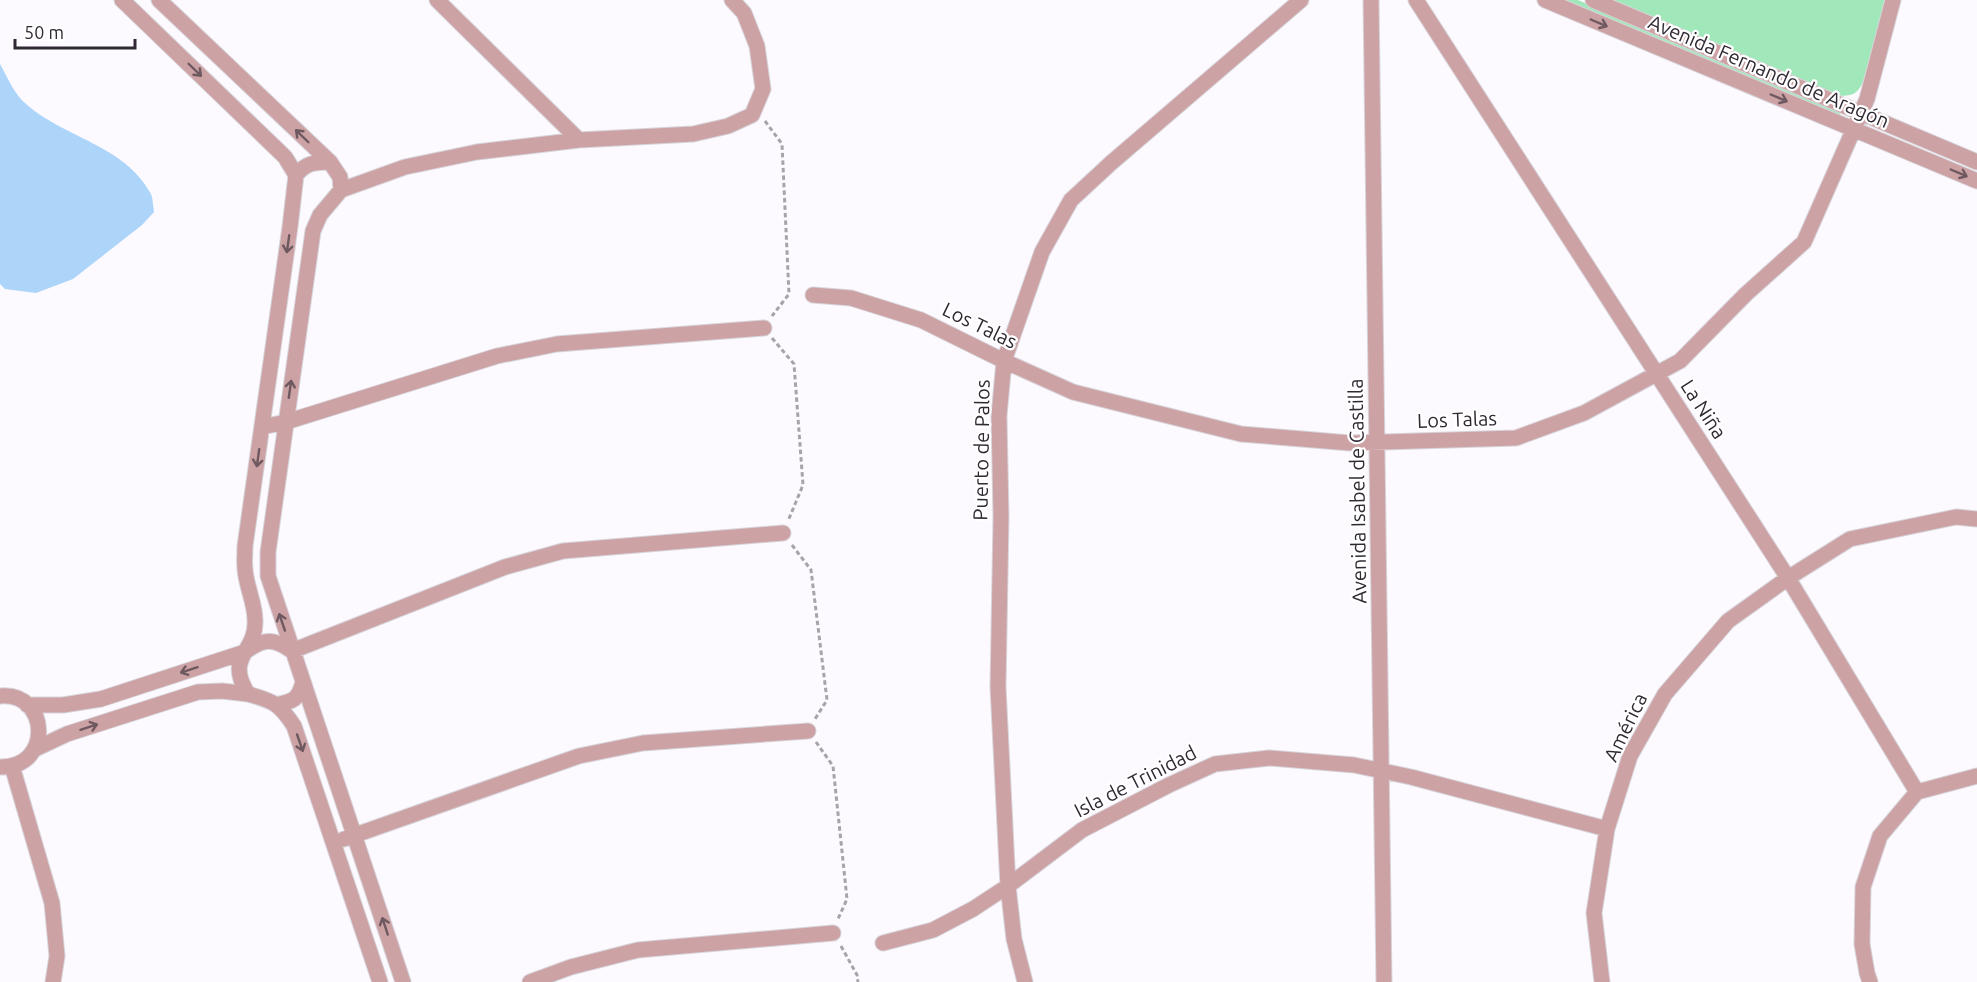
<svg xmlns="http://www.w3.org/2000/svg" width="1977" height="982" font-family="Ubuntu,sans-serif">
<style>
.green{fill:#a0e8b9}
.water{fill:#add5fa}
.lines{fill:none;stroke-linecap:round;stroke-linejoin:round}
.minor-casing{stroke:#d7d4da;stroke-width:17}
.path{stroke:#a7a3ab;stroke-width:3;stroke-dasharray:4.5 3;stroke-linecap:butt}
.minor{stroke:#cca2a5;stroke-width:15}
.oneway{stroke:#6e5961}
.labels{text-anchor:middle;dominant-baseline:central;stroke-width:4.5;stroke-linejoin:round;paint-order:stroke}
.street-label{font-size:20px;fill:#302934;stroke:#fff}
</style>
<rect width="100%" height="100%" fill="#fcf9ff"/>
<path class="green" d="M1560,0H1578L1841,110L1840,115L1837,116Z
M1611,0H1885L1863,82C1858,93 1853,96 1840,96Z"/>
<path class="water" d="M0,64C7,76 14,94 25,103C63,138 124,144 151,194C153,199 153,206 154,212L142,225L73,279L36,293L5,289L0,284Z"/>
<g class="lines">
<g class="minor-casing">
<path id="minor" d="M122,0L285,157L296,175L290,227L245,546C245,553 244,562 245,569C246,586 255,603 255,620C257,653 224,656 248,694C273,701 279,703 294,726L380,982
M159,0L330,162L340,177L341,190L320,215L313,231L268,552V576L403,982
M437,0L579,140
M1371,0L1384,982
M1416,0L1788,578L1917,792L1977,776
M1545,0L1977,181
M1593,0L1977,162
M296,175C306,163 314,162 330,162
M341,190L405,167L477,152L579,140L693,134L728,126L752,115L763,89L757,46L744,13L732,0
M813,295L851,298L921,320L1004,361L1073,392L1241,434L1350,443L1516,438L1584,413L1680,361L1746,294L1804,242L1867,99L1893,0
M262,427L286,422L497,356L557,344L764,328
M0,696C49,691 54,768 0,767
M27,705H63L101,699L245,652C264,638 273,638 292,651L505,567L563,551L783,533
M276,705C294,701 298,700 303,682
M35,749L67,734L198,692L222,691L248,694
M12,766L52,903L57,956L53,982
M344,839L579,756L643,743L808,731
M883,943L933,930L973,909L1008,886L1082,830L1169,785L1215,764L1269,758L1354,765L1411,777L1607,829
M530,982L571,967L638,950L833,933
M1025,982L1014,939L1008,886L998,687L1001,517L999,416L1004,361L1042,252L1071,200L1111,163L1301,0
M1602,982L1594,913L1607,829L1630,756L1665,694L1728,621L1788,578L1850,539L1956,517L1977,519
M1870,982L1867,973L1862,944L1863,887L1880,836L1917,792"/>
</g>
<path class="path" d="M765,121L782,144L789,294L772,316
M772,338L794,364L803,485L788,521
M792,545L811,570L827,700L815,719
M816,742L833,766L847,899L838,919
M841,946L857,975L858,982"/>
<use href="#minor" class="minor"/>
</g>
<defs><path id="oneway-shaft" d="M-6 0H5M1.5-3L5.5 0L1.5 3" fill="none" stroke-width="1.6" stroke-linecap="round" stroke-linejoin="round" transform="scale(1.5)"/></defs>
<g class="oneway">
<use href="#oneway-shaft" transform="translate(1599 23) rotate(23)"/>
<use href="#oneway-shaft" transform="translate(195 70) rotate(44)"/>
<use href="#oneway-shaft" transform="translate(1779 98) rotate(23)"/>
<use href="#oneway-shaft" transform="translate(302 136) rotate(-136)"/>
<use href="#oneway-shaft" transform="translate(1959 173) rotate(23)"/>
<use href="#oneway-shaft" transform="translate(288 244) rotate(98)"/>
<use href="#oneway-shaft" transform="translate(290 389) rotate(-82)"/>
<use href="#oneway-shaft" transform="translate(258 458) rotate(98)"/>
<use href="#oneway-shaft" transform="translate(282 622) rotate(-109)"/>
<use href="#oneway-shaft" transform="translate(189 670) rotate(162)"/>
<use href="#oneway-shaft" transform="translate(89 727) rotate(-18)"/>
<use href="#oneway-shaft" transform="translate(300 743) rotate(71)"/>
<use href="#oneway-shaft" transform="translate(385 926) rotate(-108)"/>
</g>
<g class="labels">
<g class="street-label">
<text transform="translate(1769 71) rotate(23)">Avenida Fernando de Aragón</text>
<text transform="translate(980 325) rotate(26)">Los Talas</text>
<text transform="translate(1704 409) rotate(57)">La Niña</text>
<text transform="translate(1457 419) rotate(-2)">Los Talas</text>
<text transform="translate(981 450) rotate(-89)">Puerto de Palos</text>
<text transform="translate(1357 491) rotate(-91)">Avenida Isabel de Castilla</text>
<text transform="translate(1625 727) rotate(-64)">América</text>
<text transform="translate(1135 781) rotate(-27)">Isla de Trinidad</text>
</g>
</g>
<path d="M15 39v9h120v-9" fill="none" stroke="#302934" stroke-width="3"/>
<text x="24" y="39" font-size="18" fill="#302934" stroke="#ffffff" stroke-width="4.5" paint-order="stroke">50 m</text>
</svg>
